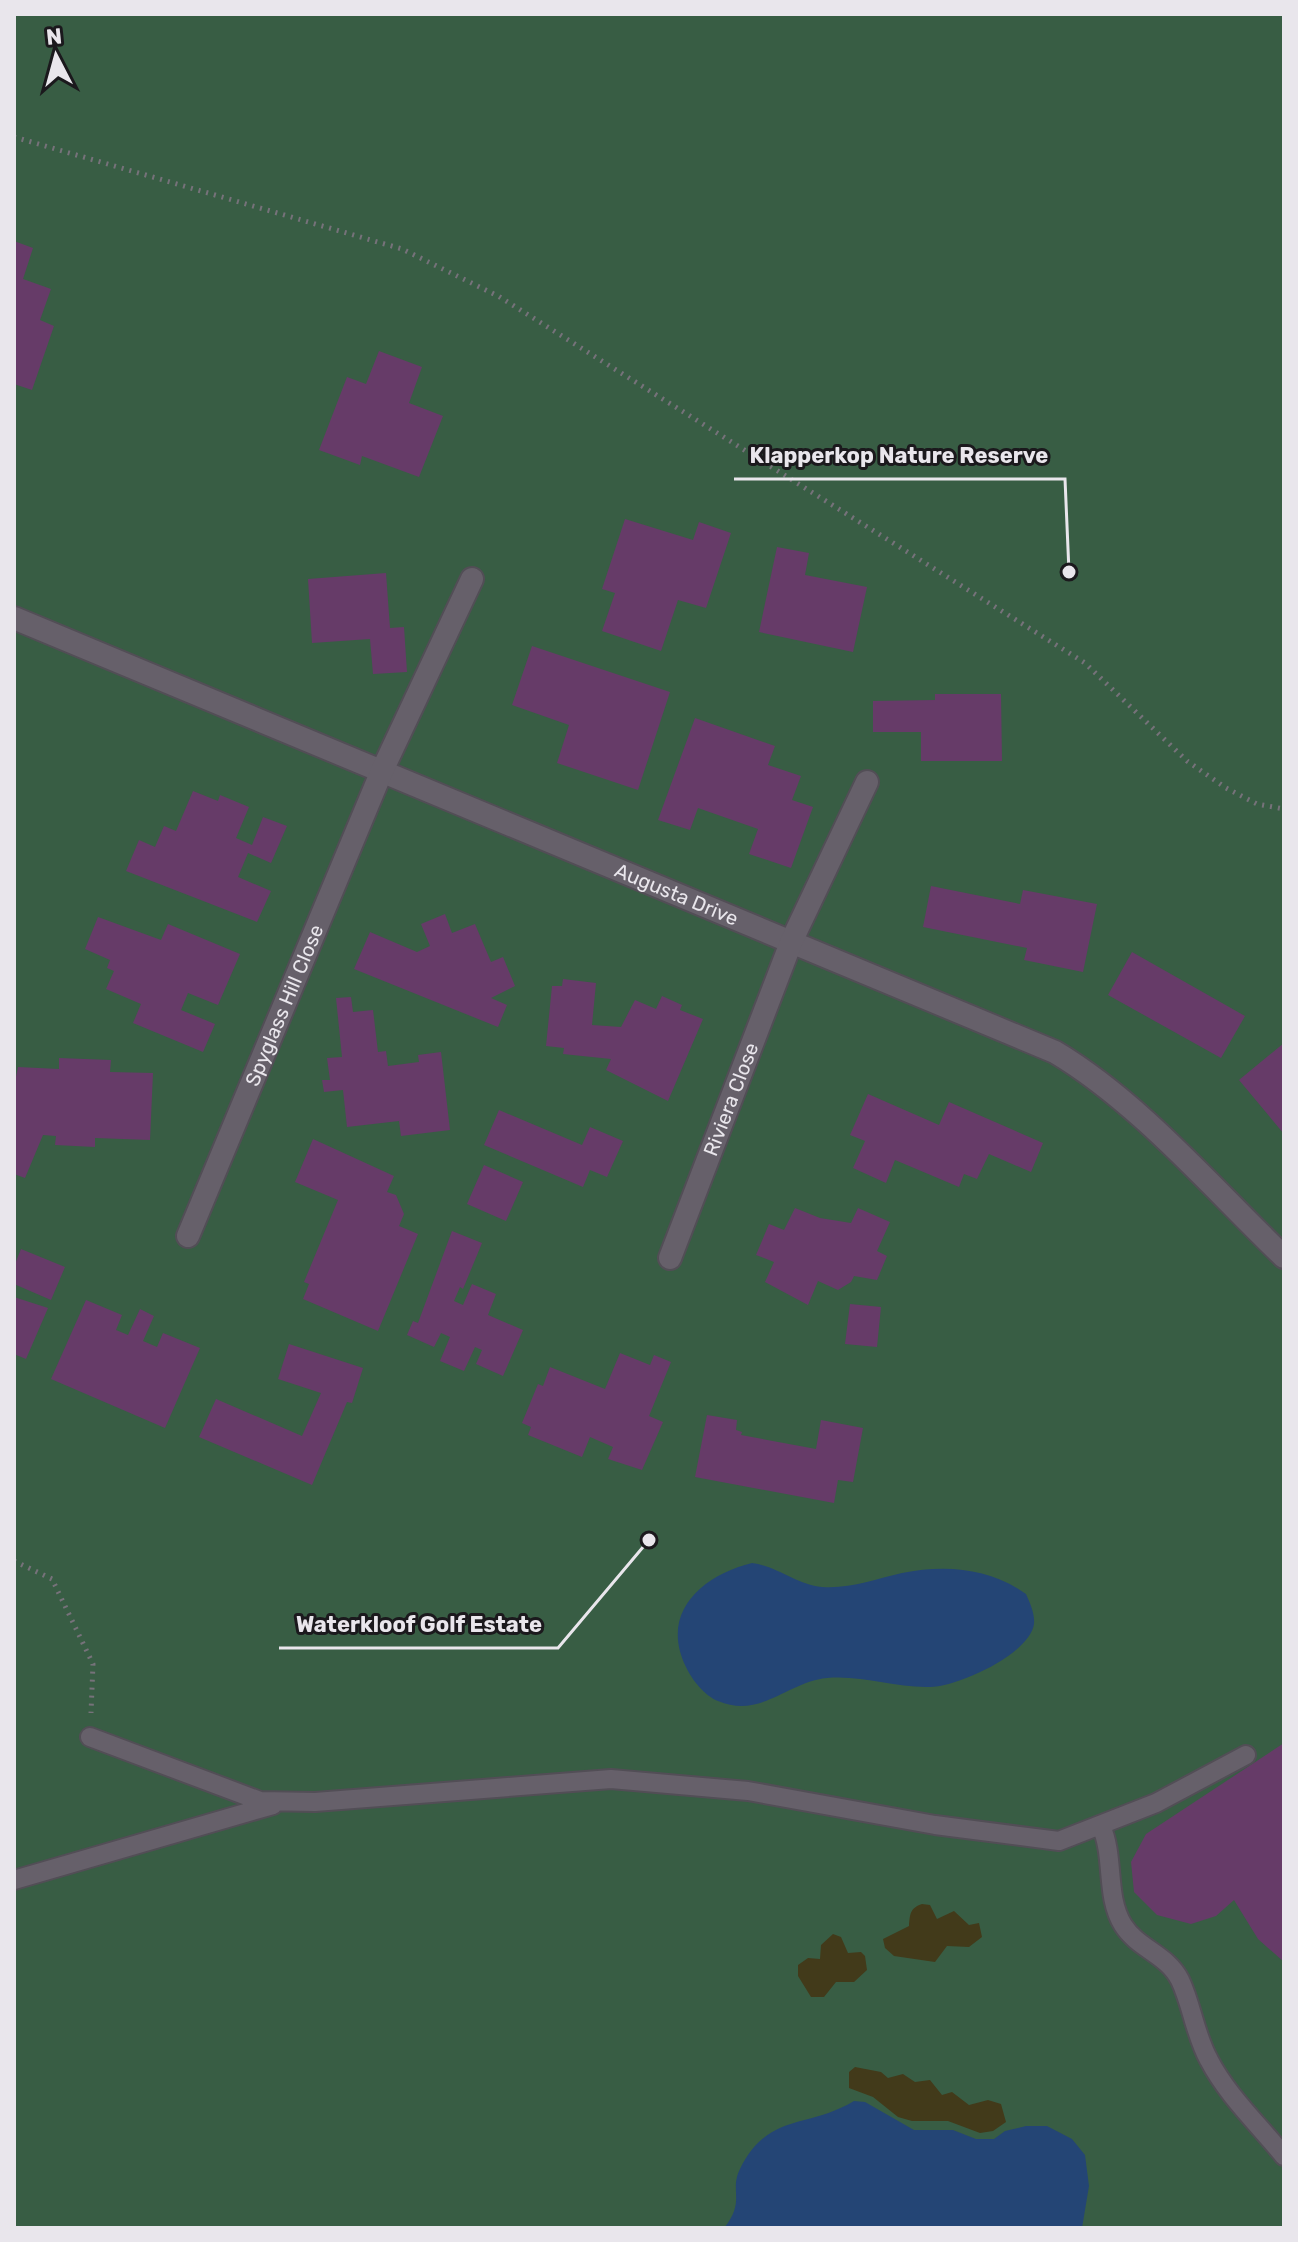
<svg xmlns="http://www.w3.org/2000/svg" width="1298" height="2242" font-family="Rubik,sans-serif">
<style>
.green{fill:#385d44}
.sand{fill:#423a1a}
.water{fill:#244575}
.building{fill:#663b68}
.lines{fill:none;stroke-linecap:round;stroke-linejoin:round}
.service-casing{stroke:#524e56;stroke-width:22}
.minor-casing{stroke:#524e56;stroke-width:26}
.path{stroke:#76727a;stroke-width:5;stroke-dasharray:2 6;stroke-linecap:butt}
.service{stroke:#66606a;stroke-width:18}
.minor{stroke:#66606a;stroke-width:22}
.labels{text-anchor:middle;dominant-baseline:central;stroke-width:6;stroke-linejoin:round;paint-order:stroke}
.street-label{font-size:20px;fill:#e9e6ec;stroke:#1b191d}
.leader{fill:none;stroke:#e9e6ec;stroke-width:3}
.callout-dot{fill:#e9e6ec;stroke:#1b191d;stroke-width:3}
.callout-label{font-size:22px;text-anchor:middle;font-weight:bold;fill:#e9e6ec;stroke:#1b191d;stroke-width:6;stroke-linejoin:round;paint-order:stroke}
</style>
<rect width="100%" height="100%" fill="#353039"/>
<path class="green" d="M14,14H1284V2228H14Z"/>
<path class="sand" d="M922,1904L930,1905L937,1919L954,1911L969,1925L979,1923L982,1937L969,1947L947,1946L935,1962L894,1956L885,1948L883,1939L909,1926C910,1914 910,1908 922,1904Z
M833,1934L841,1937L848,1953L861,1952L865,1956L867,1970L854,1982H836L824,1997H811L798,1976V1965L808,1958L820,1959L821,1945Z
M855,2067L881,2072L888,2078L903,2074L915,2082L930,2080L942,2095L952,2092L969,2105L988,2100L1001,2104L1006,2122L993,2131L980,2133L948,2121H912L898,2117L873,2097L849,2088V2072Z"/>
<path class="water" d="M752,1563C777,1566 797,1585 822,1587C850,1589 875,1579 902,1573C946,1564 990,1568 1026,1594C1030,1603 1035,1614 1034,1624C1030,1654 957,1687 930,1687C895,1688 863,1675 827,1678C787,1682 761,1719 718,1701C705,1696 692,1680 686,1667C659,1612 703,1575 752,1563Z
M854,2101L865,2102L914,2130H953L976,2139H994L1005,2131L1026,2126H1047L1072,2139L1085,2155L1089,2186L1082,2228H724C746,2201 729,2191 740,2169C768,2112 808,2129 854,2101Z"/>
<path class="building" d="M14,241L33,248L23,279L51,289L40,320L54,326L32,390L14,384Z
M379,351L422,367L409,403L443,416L419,477L362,456L360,465L319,450L347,377L366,384Z
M625,519L693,540L699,522L731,533L706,608L678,600L661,651L602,631L615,593L602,589Z
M777,547L809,553L805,575L867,587L853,652L759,632Z
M386,573L390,628L404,627L407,672L373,674L370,639L312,643L308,579Z
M532,646L670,692L638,790L557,763L569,725L512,705Z
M935,694H1001L1002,761H921V732H873V701L935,700Z
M695,718L775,746L768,765L801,776L792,800L813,807L791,868L749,854L758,829L698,808L690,830L658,820Z
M193,791L218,801L220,795L249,807L236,838L252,845L263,817L287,826L271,863L248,853L238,877L271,891L257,922L126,871L139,840L155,847L164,826L176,831Z
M931,886L1020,904L1023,890L1097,904L1083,972L1024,960L1027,948L923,927Z
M445,914L452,933L475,924L491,962L503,957L515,986L491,998L507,1005L498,1027L354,969L370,932L417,952L430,946L421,924Z
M98,917L161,940L168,924L240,954L218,1005L188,993L181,1010L215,1024L203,1052L133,1023L141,1004L106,989L114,971L107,968L110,960L85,949Z
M1132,952L1245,1016L1221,1058L1108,995Z
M563,979L596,983L592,1025L621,1027L635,1000L656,1009L662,996L682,1005L680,1010L703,1019L668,1101L606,1070L611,1059L563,1054L564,1048L546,1046L552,986H562Z
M351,997L353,1012L373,1010L378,1052L386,1051L388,1066L419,1062L418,1055L441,1052L450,1130L401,1136L399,1121L347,1127L343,1090L324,1092L322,1080H330L327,1058L342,1057L336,998Z
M1284,1043V1134L1239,1080Z
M59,1058L111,1060L110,1072L153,1073L150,1140L95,1138V1147L55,1145L56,1136L43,1135L25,1178L14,1174V1086L18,1067L59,1069Z
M868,1094L939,1125L949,1102L1043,1143L1031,1172L989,1154L977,1179L964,1174L959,1187L895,1160L886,1183L853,1168L865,1141L850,1135Z
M499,1110L582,1145L590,1127L623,1141L607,1177L590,1170L583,1187L484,1145Z
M313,1139L394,1176L387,1192L396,1195L404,1214L399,1226L418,1234L378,1331L303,1299L309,1284L304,1282L338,1200L295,1182Z
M484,1165L523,1182L506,1221L467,1204Z
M795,1208L820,1218L851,1223L858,1208L890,1222L877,1251L887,1256L877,1280L854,1276L851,1282L838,1290L818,1281L808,1305L765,1282L774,1262L756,1255L769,1224L784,1230Z
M452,1231L482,1243L463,1289L460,1287L454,1301L463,1305L472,1284L496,1294L488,1315L523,1330L503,1376L476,1364L482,1350L475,1347L464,1371L440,1361L450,1337L441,1333L434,1347L407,1335L413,1321L418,1323Z
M21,1249L65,1267L51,1300L14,1284L15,1264Z
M14,1297L48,1308L26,1359L14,1354Z
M86,1300L122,1315L116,1330L128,1335L140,1309L154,1316L143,1341L157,1347L163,1333L200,1348L165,1428L51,1379Z
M850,1304L881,1307L877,1347L845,1344Z
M289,1344L363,1368L352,1403L347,1402L312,1485L199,1437L216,1399L302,1436L321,1393L278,1379Z
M620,1353L650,1365L654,1355L671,1362L649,1416L663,1422L642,1470L608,1459L613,1447L590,1437L582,1457L528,1435L531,1427L522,1423L538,1384L543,1386L550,1367L605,1389Z
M707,1415L737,1420L736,1430L742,1432L741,1435L816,1449L821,1420L863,1428L853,1482L838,1480L834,1503L695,1477Z
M1284,1743V1962L1258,1939L1234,1900L1216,1916L1191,1924L1157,1915L1134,1892L1131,1862L1146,1834Z"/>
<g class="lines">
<g class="service-casing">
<path id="service" d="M90,1737L260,1801L315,1802L611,1779L748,1791L935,1825L1059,1841L1156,1803L1246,1755
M1101,1826C1115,1857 1105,1896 1123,1925C1138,1949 1167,1954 1180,1980C1192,2005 1195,2035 1209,2060C1227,2095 1259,2125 1284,2156
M14,1880L273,1805"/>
</g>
<g class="minor-casing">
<g id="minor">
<path id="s1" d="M14,618L1055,1052C1139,1102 1213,1189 1284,1257"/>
<path id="s2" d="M188,1236L381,773L472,579"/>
<path id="s3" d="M670,1258L792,940L867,782"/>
</g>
</g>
<path class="path" d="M14,137L402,249L498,296L1085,663L1187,761L1226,788L1257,804L1284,809
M14,1561L52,1579L93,1664L91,1713"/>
<use href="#service" class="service"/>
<use href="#minor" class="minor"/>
</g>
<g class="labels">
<g class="street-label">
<text stroke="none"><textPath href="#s1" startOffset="718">Augusta Drive</textPath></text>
<text stroke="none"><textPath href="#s2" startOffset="250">Spyglass Hill Close</textPath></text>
<text stroke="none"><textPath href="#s3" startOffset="170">Riviera Close</textPath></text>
</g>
</g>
<path class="leader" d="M1069 572L1065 479H734M649 1540L558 1648H279"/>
<g class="callout-dot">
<circle cx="1069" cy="572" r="8"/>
<circle cx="649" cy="1540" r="8"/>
</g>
<g class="callout-label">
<text x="899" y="463">Klapperkop Nature Reserve</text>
<text x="419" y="1632">Waterkloof Golf Estate</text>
</g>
<rect width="1298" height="2242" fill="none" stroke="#e9e6ec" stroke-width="32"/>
<g transform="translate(56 56) rotate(354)" stroke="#1b191d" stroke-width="6" paint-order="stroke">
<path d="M0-6L14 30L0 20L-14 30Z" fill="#e9e6ec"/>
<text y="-12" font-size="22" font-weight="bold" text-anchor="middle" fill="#e9e6ec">N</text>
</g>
</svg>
